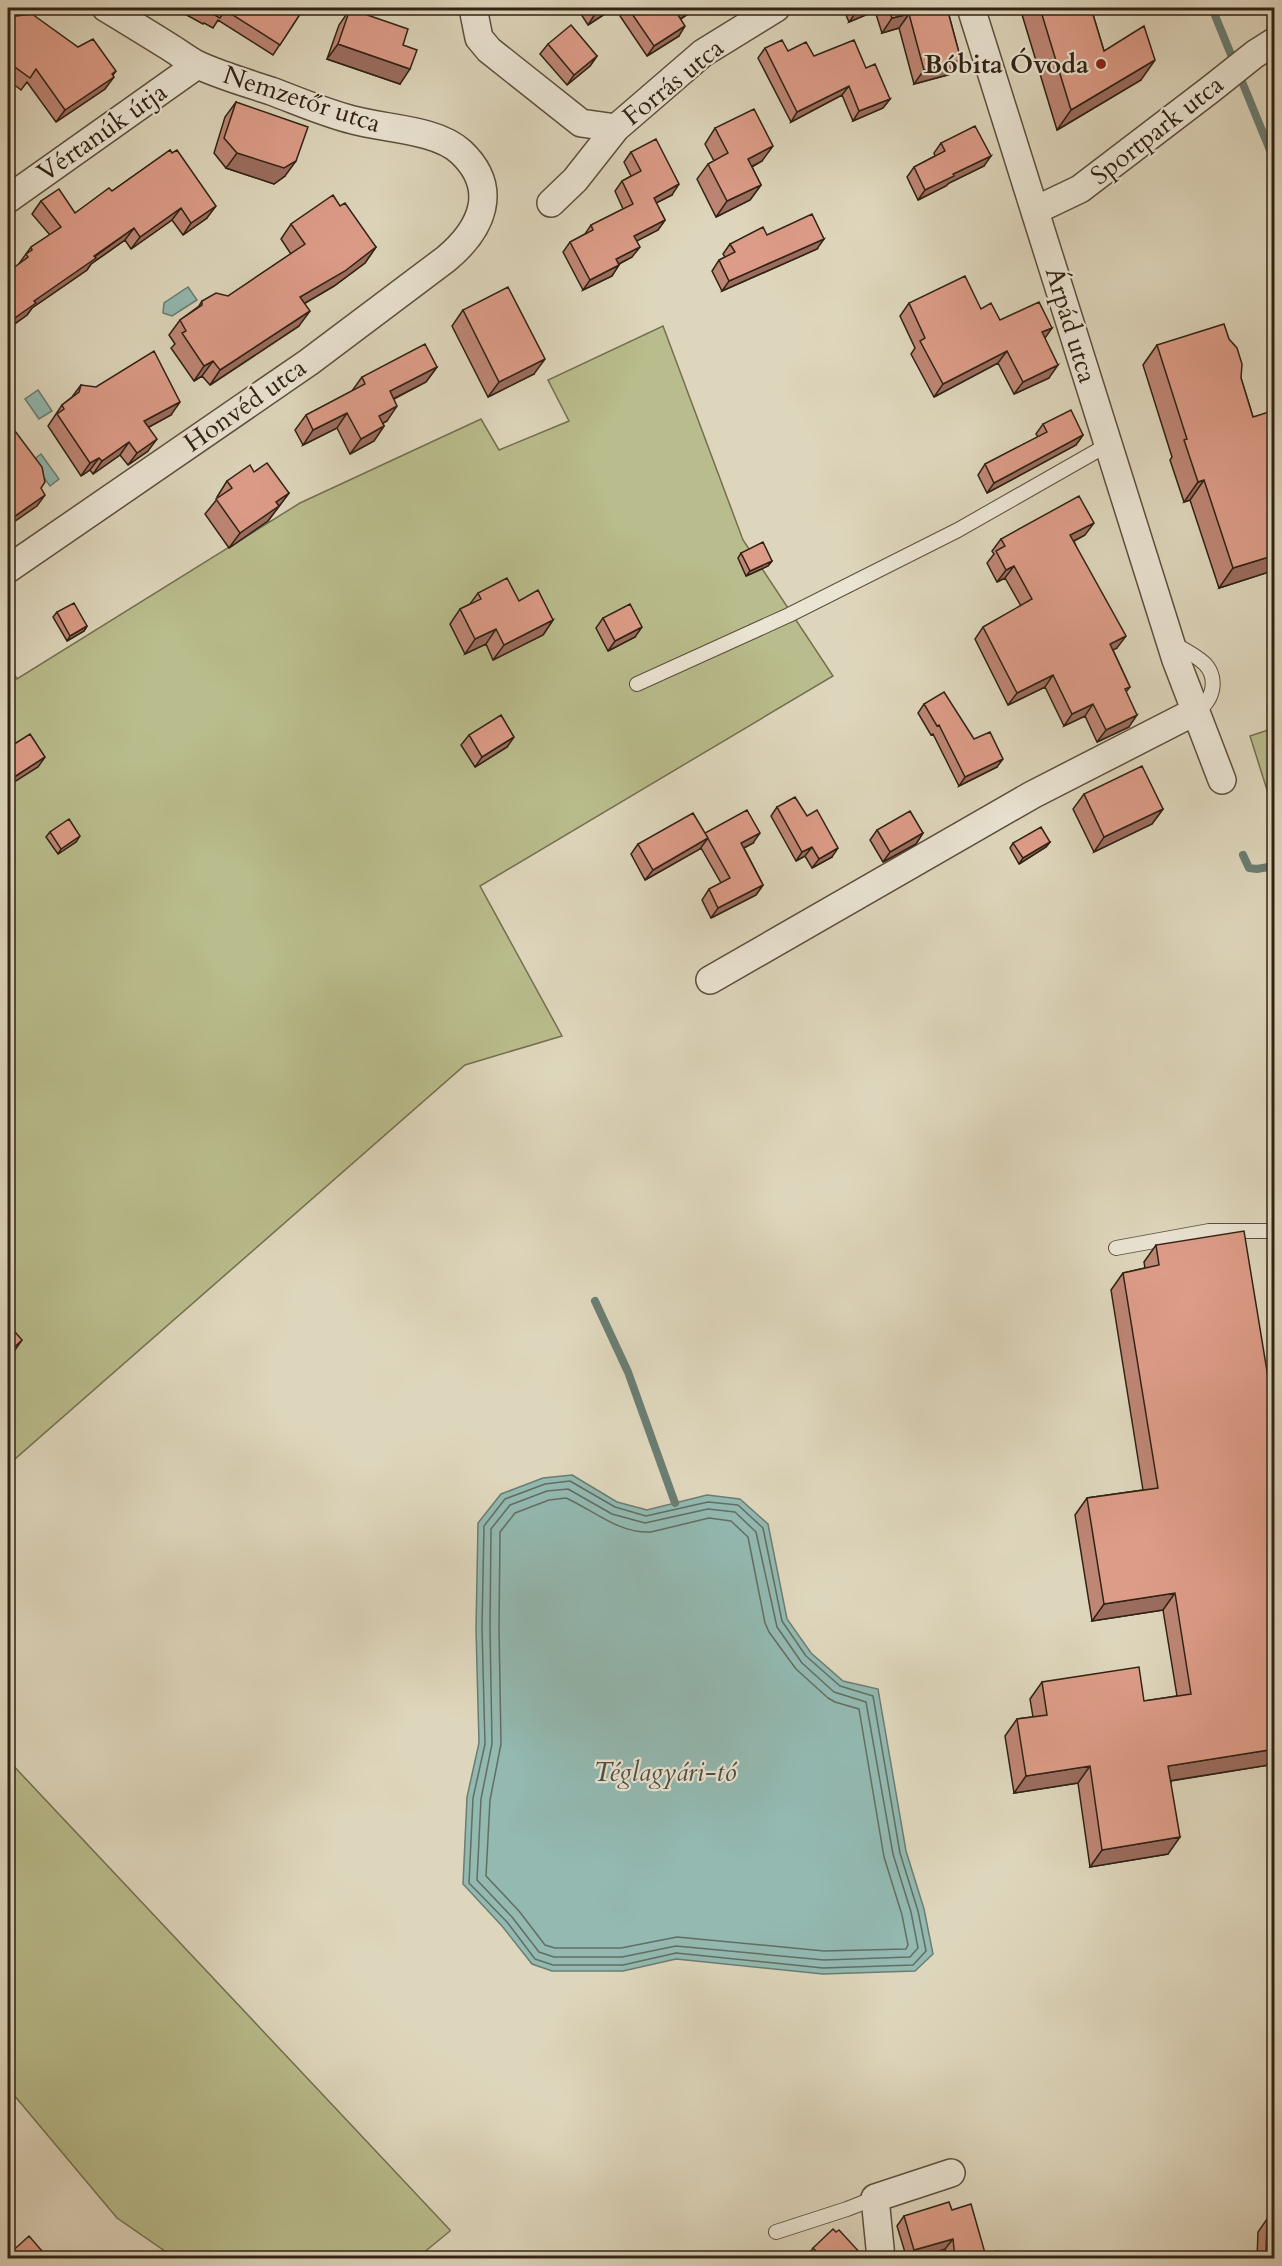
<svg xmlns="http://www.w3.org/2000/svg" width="1282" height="2266" font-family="Cardo,serif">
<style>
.green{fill:#b9bc8c;stroke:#746f50;stroke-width:1.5}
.water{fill:#93b9b1;stroke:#6b7d72;stroke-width:1.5}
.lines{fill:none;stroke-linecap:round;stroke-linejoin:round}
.shore{stroke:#626e62;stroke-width:1.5}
.stream{stroke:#6b7d72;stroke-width:8}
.service-casing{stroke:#5c4f3e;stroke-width:16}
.minor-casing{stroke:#5c4f3e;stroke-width:30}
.service{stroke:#eae4d3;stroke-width:14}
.minor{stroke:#eae4d3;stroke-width:27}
.wall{fill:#be8675;stroke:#302214;stroke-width:1.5}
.shaded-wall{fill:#9b6d5f;stroke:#302214;stroke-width:1.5}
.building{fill:#dd9c88;stroke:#302214;stroke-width:1.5}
.poi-dot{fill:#8f2418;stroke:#eae4d3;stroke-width:2}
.labels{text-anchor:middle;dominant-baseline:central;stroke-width:4.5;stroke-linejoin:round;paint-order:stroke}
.poi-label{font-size:26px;font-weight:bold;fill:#302214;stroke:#eae4d3;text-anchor:end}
.street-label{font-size:26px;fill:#302214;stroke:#eae4d3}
.water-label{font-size:27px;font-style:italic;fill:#4e4f43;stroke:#eae4d3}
</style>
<rect width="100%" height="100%" fill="#ded6bc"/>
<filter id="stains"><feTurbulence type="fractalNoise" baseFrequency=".00333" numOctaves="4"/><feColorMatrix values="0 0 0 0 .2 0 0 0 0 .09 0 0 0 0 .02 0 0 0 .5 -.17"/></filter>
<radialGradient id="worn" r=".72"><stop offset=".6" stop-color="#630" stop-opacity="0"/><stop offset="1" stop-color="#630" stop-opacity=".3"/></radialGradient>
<path class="green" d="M663,326L743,540L833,676L480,886L562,1036L465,1065L8,1465V664L17,679L300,503L481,419L499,450L569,421L548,380Z
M1274,728V812L1250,736Z
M8,1760L450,2230V2231L417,2258H175L117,2218L8,2088Z"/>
<path class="water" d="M188,287L197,300L172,316L163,313L164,303Z
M38,390L52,411L39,419L25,399Z
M41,454L59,479L50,486L32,461Z
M572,1475L617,1502L647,1510L707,1495L740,1499L768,1524L787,1619L811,1653L843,1681L878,1689L906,1851L924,1909L933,1954L915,1971L823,1974L676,1959L623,1971H552L532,1964L502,1926L463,1884L467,1797L479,1743L476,1629L478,1523L501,1494L543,1478Z"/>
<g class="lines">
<path class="shore" d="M570,1481L615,1507L646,1516L708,1502L738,1505L763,1528L782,1621L806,1656L840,1686L873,1696L900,1853L918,1911L926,1951L913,1965L823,1968L676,1953L623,1965H553L535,1959L507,1922L469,1883L473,1798L485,1744L482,1628L484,1526L505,1499L545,1484Z
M568,1489L612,1514L645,1523L708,1509L735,1512L756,1532L777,1627L802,1663L834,1692L866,1702L893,1854L911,1912L918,1948L910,1957L824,1960L676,1946L622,1957H554L539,1952L512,1917L477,1880L481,1799L492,1744L490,1628L491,1529L510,1505L547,1491Z
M566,1498C593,1510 619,1534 651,1532L709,1518L731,1521L748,1537L765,1623L769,1632L796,1669L828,1698L835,1702L859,1709L884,1857L902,1915L908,1945L906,1949L824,1951L677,1937L621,1948H555L545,1945L519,1911L486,1876L490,1800L501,1744L499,1628L500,1532L515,1513L549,1500Z"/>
<path class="stream" d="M1212,8L1274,160
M1243,855L1249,868L1257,869L1274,866
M595,1301L628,1372L675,1503"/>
<g class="service-casing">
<path id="service" d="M1172,643C1183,649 1196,655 1205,664C1219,679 1213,704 1194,712
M637,684L789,615L958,530L1109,444
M1116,1248L1209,1231H1274
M776,2232L847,2209L875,2198"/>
</g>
<g class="minor-casing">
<path id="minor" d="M473,8L479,38L489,50L581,123L616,128
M971,8L1176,660L1222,780
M8,199L197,65
M551,203L575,180L616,128L703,53L776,8
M1036,210L1080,189L1211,89L1255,54L1274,42
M8,569L309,362L446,259C482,229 500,189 461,152C436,129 385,129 353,120C325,113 298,101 271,91C247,83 222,76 198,65C188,60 178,52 168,46C147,33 126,20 106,8
M710,980L1032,795L1194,712
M881,2258L875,2198L951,2173"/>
</g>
<use href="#service" class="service"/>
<use href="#minor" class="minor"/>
</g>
<path class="wall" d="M174,8H304L273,55L218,20L213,28L204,23L203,24Z
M577,8H614L588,25Z
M627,8H697L681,19L679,36L647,56L620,16Z
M843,8H947L961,60L951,74L914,84L899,28L882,33L875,11L849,22Z
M1020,8H1091L1104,51L1141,80L1057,130Z
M350,9L403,45L400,84L327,59L339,25Z
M8,17L113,75L105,89L56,122L27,82L21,90L8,80Z
M548,44L597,56L590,66L567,85L540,54Z
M765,48L788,51L866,68L890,99L883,108L853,121L842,95L791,122L758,58Z
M236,102L285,176L274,184L226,168L214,153L225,117Z
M715,128L762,161L752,167L761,185L750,200L716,217L697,179L708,164L714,161L705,144Z
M941,143L984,166L949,183L946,186L918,200L907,177L914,167L935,156L934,153Z
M170,150L207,218L183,235L172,220L131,249L125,240L91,264L87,270L32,308L27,315L9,328L18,265L31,247L50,235L32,214L41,201L75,213L112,191Z
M631,152L672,195L656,203L665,220L658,230L636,241L632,257L619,264L612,276L583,290L563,252L570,242L585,234L591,225L623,209L615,191L622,181L631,176L624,162Z
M340,206L376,247L365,263L334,286L305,303L299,326L210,385L202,376L194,381L171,348L175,344L169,335L180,320L199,306L202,301L228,296L291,254L281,239L291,224Z
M767,235L817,249L722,291L712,271L719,260L725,257L723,254L730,244Z
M909,303L981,309L1000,320L1045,338L1049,378L1014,394L998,363L934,397L911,354L915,348L900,316Z
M463,310L534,374L488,397L452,326Z
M1157,345L1241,378L1253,417L1275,570L1219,588L1190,500L1184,502L1170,460L1172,457L1143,365Z
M437,367L426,382L394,399L387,421L383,423L384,426L374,441L350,454L337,428L303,445L295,430L306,415L352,391L362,377Z
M81,385L171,415L149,427L148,451L128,465L120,455L93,474L90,470L81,476L48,426L62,405L72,397Z
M1043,424L1083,435L1076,445L987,493L978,475L985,464L1038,437L1036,434Z
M254,472L289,493L268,521L229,548L205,514L218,498L217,497L227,481Z
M1085,535L1074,541L1117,648L1113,650L1130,687L1126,692L1129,727L1097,742L1085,716L1064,726L1045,687L1008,705L975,639L983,627L1021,606L1005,578L997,582L987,563L994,554L992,551L1001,539Z
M741,553L772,561L768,566L746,576L738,558Z
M478,593L519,601L553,620L543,635L493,660L486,644L465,654L450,624L460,609L470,604Z
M57,612L87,626L84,631L67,641L53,617Z
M603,618L635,637L608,651L596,628Z
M924,704L997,767L959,786L933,734L931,735L918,713Z
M469,735L507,747L475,767L461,745Z
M1084,794L1163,809L1152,824L1094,852L1073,809Z
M777,807L832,857L812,868L805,856L796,861L771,816Z
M877,830L923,833L916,844L883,862L870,840Z
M50,832L76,842L58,854L46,837Z
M705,834L753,843L744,848L763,885L756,895L711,918L702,900L709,889L721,883L701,848L645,880L631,854L638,844Z
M1050,842L1046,847L1019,864L1010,848L1013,843Z
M1156,1245L1275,1420V1764L1171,1781L1168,1854L1090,1867L1078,1783L1014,1793L1005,1736L1017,1719L1033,1717L1030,1699L1042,1682L1144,1701L1177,1696L1163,1610L1092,1621L1075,1515L1087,1498L1143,1490L1111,1290L1123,1273L1145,1268L1144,1262Z
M1275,2169V2259H1257L1258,2232L1267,2219L1272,2220L1274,2170Z
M952,2210L985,2253L999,2259H946L945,2249L915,2259H907L897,2226L904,2216Z
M813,2248L862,2255L860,2259H807L806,2258Z"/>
<path class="shaded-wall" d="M606,8H614L588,25L595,14Z
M689,8H697L671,25L678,15Z
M859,8H878L875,11L849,22Z
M909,14L899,28L882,33L892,18Z
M685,26L679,36L647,56L654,46Z
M338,44L410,69L400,84L327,59Z
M597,56L590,66L567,85L574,75Z
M961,60L951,74L914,84L924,70Z
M1155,60L1141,80L1057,130L1071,110Z
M116,71L110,79L114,77L105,89L56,122L65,110Z
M849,86L842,95L791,122L797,112Z
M890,99L883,108L853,121L859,111Z
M773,146L762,161L737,174L748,159Z
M237,153L296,161L285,176L274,184L226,168Z
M991,156L984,166L949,183L946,186L918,200L925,190L953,174Z
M679,184L672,195L646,208L654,198Z
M761,185L750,200L716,217L727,201Z
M216,206L207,218L183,235L191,223Z
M181,208L172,220L131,249L140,237Z
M665,220L658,230L627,246L634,236Z
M134,228L125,240L91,264L87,270L32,308L27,315L9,328L8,331V326L12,320L34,301Z
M824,239L817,249L722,291L729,281Z
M376,247L365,263L334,286L290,312L300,297Z
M640,247L632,257L609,269L616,259Z
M619,265L612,276L583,290L590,280Z
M310,311L299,326L210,385L220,370Z
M1052,328L1043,341L1042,332Z
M1007,351L998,363L934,397L943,384Z
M545,359L534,374L488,397L499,382Z
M213,361L202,376L194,381L204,366Z
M1058,365L1049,378L1014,394L1023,382Z
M437,367L426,382L379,406L390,391Z
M180,402L171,415L136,434L144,421Z
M397,406L387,421L368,431L379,416Z
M347,413L337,428L303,445L313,430Z
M384,426L374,441L350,454L361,439Z
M1083,435L1076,445L987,493L994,483Z
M157,439L148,451L128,465L137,453Z
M129,442L120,455L93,474L102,461Z
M99,458L90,470L81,476L90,463Z
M1204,480L1190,500L1184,502L1198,482Z
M289,493L268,521L229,548L240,533L276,502Z
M45,495L37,506L8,526V521Z
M1094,523L1085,535L1062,547L1070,535Z
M1275,555V570L1219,588L1233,568Z
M772,561L768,566L746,576L750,571Z
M1014,566L1005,578L997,582L1006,570Z
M553,620L543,635L493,660L504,645Z
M87,626L84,631L67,641L70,636Z
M642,627L635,637L608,651L615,641Z
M496,629L486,644L465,654L475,639Z
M1126,636L1117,648L1101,656L1110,644Z
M1053,675L1045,687L1008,705L1017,693Z
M1093,704L1085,716L1064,726L1072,714Z
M1137,715L1129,727L1097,742L1106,730Z
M514,737L507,747L475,767L482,757Z
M45,757L38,767L8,786V781Z
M1003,759L997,767L959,786L965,777Z
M1163,809L1152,824L1094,852L1104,837Z
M760,833L753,843L734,853L741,843Z
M923,833L916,844L883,862L890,852Z
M80,836L76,842L58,854L61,849Z
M708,838L700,849L645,880L653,870Z
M1050,842L1046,847L1019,864L1023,858Z
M812,847L805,856L796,861L802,852Z
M838,848L832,857L812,868L819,859Z
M763,885L756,895L711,918L718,908Z
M22,1340L15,1350L8,1357V1353Z
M1175,1593L1163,1610L1092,1621L1104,1604Z
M1275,1749V1764L1156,1783L1168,1766Z
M1090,1766L1078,1783L1014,1793L1026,1776Z
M1180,1837L1168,1854L1090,1867L1102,1850Z
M953,2239L945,2249L915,2259H909L914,2250Z
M1266,2251H1275V2259H1260Z"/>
<path class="building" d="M199,8H304L280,45L225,10L220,18L211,13L210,14Z
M591,8H606L595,14Z
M628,8H689L678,15L685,26L654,46Z
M888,8H947L961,60L924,70L909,14L892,18Z
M1040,8H1091L1104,51L1144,26L1155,60L1071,110Z
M350,9L408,29L403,45L417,50L410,69L338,44Z
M32,14L78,47L93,39L116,71L112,74L114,77L65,110L36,69L30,78L8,62V17Z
M571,25L597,56L574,75L548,44Z
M782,40L788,51L806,42L814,56L854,40L866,68L875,64L890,99L859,111L849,86L797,112L765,48Z
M236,102L308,127L296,161L284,168L237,153L224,138Z
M754,109L773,146L748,159L761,185L727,201L708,164L728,153L715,128Z
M975,126L991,156L953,174L954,176L925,190L914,167L945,151L941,143Z
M656,139L679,184L654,198L665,220L634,236L640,247L616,259L619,265L590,280L570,242L593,230L591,225L633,204L622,181L641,171L631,152Z
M170,150L172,153L177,150L216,206L191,223L181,208L140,237L134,228L94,256L96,258L34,301L36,303L12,320L13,322L8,327V272L28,257L26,254L32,250L31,247L61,227L41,201L59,189L75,213L109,188L112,191Z
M333,195L340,206L345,203L376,247L345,271L300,297L310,311L220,370L213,361L204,366L182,333L186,331L180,320L202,305V301L216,293L228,296L305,244L291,224Z
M812,214L824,239L729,281L719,260L735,252L730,244L763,227L767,235Z
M965,276L981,309L991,303L1000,320L1039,302L1052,328L1042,332L1058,365L1023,382L1007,351L943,384L920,341L925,338L909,303Z
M508,287L545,359L499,382L463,310Z
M1224,324L1229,339L1237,348L1242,364L1241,378L1253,417L1275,410V555L1233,568L1204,480L1198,482L1184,440L1187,439L1157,345Z
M425,344L437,367L390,391L397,406L379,416L384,426L361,439L347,413L313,430L306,415L365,384L362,377Z
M154,351L180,402L144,421L157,439L137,453L129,442L102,461L99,458L90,463L57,414L64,409L62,405L79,392L81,385L96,387Z
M1071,410L1083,435L994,483L985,464L1047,432L1043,424Z
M15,431L42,467L45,482L41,488L45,495L8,521V437Z
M267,463L289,493L276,502L279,506L240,533L216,499L232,488L227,481L250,465L254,472Z
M1079,496L1094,523L1070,535L1126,636L1110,644L1130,687L1125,689L1137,715L1106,730L1093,704L1072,714L1053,675L1017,693L983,627L1032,599L1014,566L1006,570L996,551L1005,546L1001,539Z
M763,542L772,561L750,571L741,553Z
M507,578L519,601L538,590L553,620L504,645L496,629L475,639L460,609L481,599L478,593Z
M74,603L87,626L70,636L57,612Z
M630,604L642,627L615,641L603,618Z
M944,692L974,739L990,732L1003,759L965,777L939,725L937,726L924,704Z
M501,715L514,737L482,757L469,735Z
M30,734L45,757L8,781V748Z
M1142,766L1163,809L1104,837L1084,794Z
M795,797L807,816L817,810L838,848L819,859L812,847L802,852L777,807Z
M747,810L760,833L741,843L763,885L718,908L709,889L730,878L705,833Z
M910,811L923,833L890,852L877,830Z
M693,813L708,838L653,870L638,844Z
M69,819L80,836L61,849L50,832Z
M1041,827L1050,842L1023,858L1013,843Z
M1244,1231L1275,1420V1749L1168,1766L1180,1837L1102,1850L1090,1766L1026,1776L1017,1719L1047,1715L1042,1682L1139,1667L1144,1701L1191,1694L1175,1593L1104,1604L1087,1498L1158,1488L1123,1273L1159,1265L1156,1245Z
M8,1324L22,1340L8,1353Z
M949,2202L952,2210L971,2204L985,2253L998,2251L999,2259H955L953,2239L914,2250L904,2216Z
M1267,2219L1275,2220V2251H1266Z
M833,2229L836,2232L839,2230L862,2255L859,2259H808L816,2251L813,2248Z
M29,2236L48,2258L8,2259V2255Z
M705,2254L708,2259H700Z"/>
<circle class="poi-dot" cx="1101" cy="64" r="6"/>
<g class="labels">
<g class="poi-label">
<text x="1089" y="64">Bóbita Óvoda</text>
</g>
<g class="street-label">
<text transform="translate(673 82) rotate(-39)">Forrás utca</text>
<text transform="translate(302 99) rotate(18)">Nemzetőr utca</text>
<text transform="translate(1157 130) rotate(-38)">Sportpark utca</text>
<text transform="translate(102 132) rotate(-35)">Vértanúk útja</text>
<text transform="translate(1071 325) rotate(73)">Árpád utca</text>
<text transform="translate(245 405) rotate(-35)">Honvéd utca</text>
</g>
<g class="water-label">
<text x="665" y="1772">Téglagyári-tó</text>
</g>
</g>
<rect width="1282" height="2266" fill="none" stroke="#ded6bc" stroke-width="30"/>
<rect x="9" y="9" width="1264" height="2248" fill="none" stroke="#302214" stroke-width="3"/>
<rect x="15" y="15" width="1252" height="2236" fill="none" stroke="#302214" stroke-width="1.5"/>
<rect width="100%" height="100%" filter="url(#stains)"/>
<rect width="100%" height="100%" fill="url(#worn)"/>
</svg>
